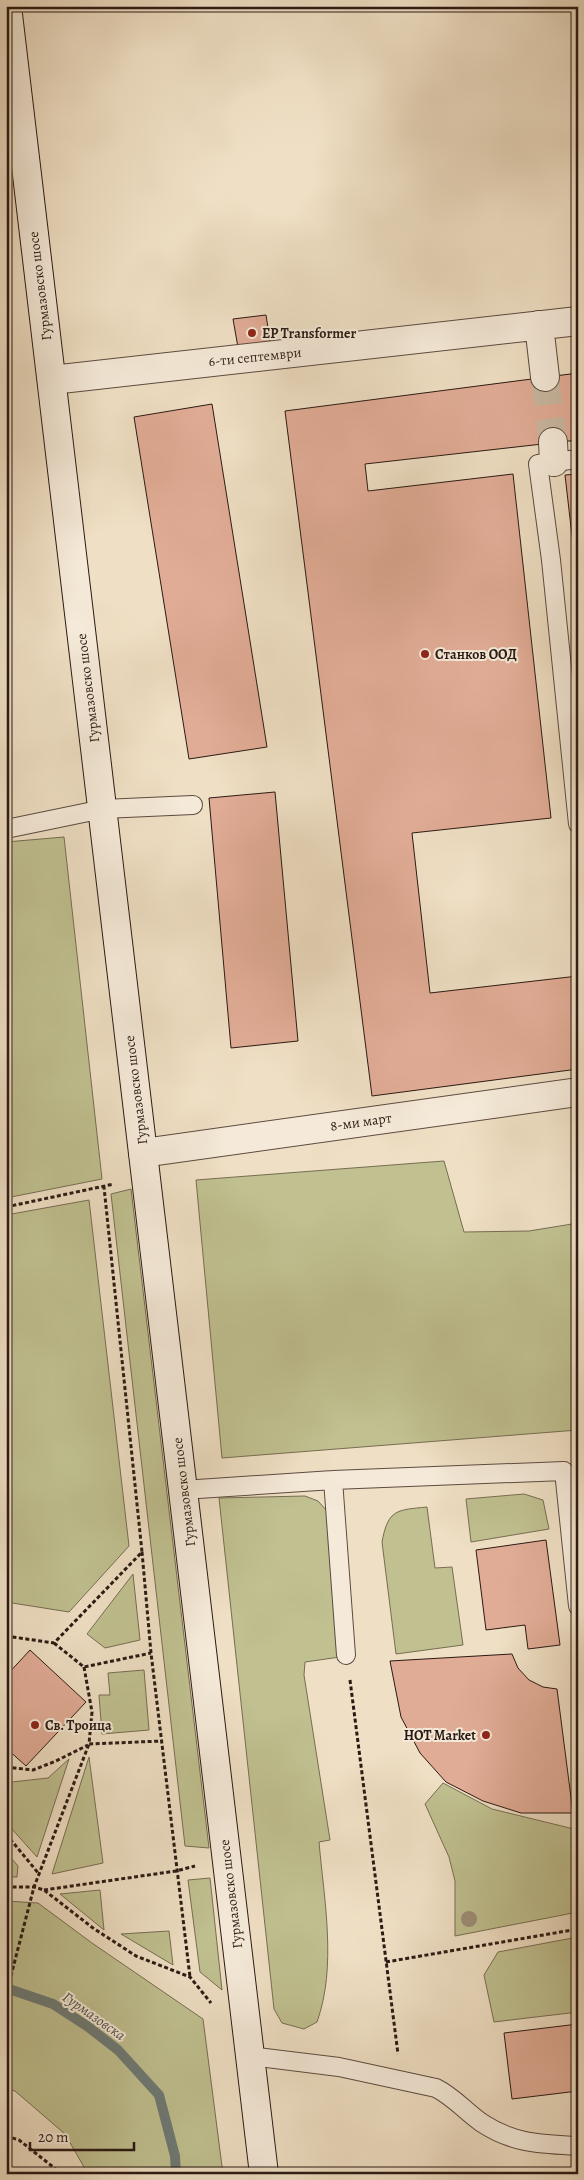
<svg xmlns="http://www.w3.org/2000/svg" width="584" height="2180" font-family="Alegreya,serif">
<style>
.green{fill:#c0c090;stroke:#766d52}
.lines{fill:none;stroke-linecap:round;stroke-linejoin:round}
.stream{stroke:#6e7b76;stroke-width:10}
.building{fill:#e1ac96;stroke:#2b1a14}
.street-tunnel{stroke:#c8b8a1;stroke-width:28;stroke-dasharray:28 14;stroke-linecap:butt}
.lane-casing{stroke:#5c4b40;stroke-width:20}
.street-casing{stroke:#5c4b40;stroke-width:30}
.secondary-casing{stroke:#2b1a14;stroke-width:30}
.path{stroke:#2b1a14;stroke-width:3;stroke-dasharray:4 2.5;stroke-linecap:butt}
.lane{stroke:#f5ead9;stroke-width:18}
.street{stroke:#f5ead9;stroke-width:28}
.secondary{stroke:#f5ead9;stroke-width:28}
.tree{fill:#9c8e78}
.poi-dot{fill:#8f2418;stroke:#f5ead9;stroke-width:2}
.labels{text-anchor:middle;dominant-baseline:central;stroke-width:4;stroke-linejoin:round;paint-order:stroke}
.street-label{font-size:14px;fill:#2b1a14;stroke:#f5ead9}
.poi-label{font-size:14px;font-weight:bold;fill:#2b1a14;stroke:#f5ead9;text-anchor:start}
.water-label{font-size:15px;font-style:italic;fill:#52534d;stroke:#f5ead9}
</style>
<rect width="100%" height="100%" fill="#efdfc4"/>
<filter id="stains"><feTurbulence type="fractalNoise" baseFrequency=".004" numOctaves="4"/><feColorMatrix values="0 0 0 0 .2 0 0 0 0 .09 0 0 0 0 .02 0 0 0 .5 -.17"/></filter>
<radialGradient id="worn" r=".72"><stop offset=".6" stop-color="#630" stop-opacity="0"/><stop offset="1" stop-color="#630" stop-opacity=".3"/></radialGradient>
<path class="green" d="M64,837L102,1179L6,1198V842Z
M444,1161L464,1232L529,1231L578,1223V1430L222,1458L196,1180Z
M131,1189L209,1848L185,1846L111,1194Z
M89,1200L129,1546L69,1612L6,1602V1215Z
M524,1494L543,1500L549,1529L471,1542L466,1499Z
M305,1496L318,1501L327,1511L340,1657L305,1662L304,1675L330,1840L319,1842C324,1900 337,1966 317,2022L304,2029L282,2023L274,2009L219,1498Z
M427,1507L435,1568L452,1567L463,1645L396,1654L382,1542C388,1509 397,1510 427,1507Z
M133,1574L140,1640L105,1648L87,1634Z
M144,1670L149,1730L102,1734L99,1695H110L108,1673Z
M89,1757L103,1863L52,1874Z
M69,1759L37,1857L11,1828L12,1782L48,1778Z
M443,1783L492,1809L578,1830V1912L455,1936V1881L449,1857L425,1804Z
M6,1852L18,1866L17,1877H6Z
M210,1878L222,1990L200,1972L188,1880Z
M100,1890L104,1930L60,1894Z
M6,1901L38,1903L92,1943L203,2019L223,2174H88L65,2134L15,2091L6,2089Z
M169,1931L173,1965L121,1934Z
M578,1937V2012L494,2022L484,1975L498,1952Z"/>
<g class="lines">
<path class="stream" d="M6,1988L53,2004L87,2026L118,2050L159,2095L175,2156L176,2174"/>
</g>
<path class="building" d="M266,315L271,347L239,353L233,319Z
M578,373V440L365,464L368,491L513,474L551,818L412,833L430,993L578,976V1069L372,1096L285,411Z
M212,404L267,747L189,759L134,417Z
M578,474V588L565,475Z
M275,792L298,1041L231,1048L209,798Z
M546,1540L560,1645L528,1649L525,1625L486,1630L476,1550Z
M30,1650L86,1702L26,1766L6,1748V1676Z
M512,1654L518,1668L529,1680L543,1687L557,1689L573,1813H521L483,1801L446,1782L420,1753L401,1717L390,1661Z
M578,2024V2091L512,2099L504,2033Z"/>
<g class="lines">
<path class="street-tunnel" d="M545,377L553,442"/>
<g class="lane-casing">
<path id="lane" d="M578,459L538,464L551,560L578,824
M6,829L103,809L193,805
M333,1480L346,1655
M183,1490L333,1480L564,1471L578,1606
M250,2056L339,2067L436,2088C454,2097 466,2112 482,2123C514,2144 541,2144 578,2146"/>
</g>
<g class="street-casing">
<path id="street" d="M539,325L545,377
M52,380L578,321
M553,442L554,462
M143,1153L578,1092"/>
</g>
<g class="secondary-casing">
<path id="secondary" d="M7,6L264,2174"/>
</g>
<path class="path" d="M6,1207L114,1184
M142,1552L151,1653L190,1977
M6,1636L54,1643L142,1552L104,1187
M54,1643L84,1667L151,1653
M84,1667L92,1712L89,1744L162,1741
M350,1680L398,2054
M6,1767L33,1770L56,1761L88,1745
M6,1834L39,1874
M6,1887H34L44,1890L93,1928L136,1956L190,1977L211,2003
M44,1890L176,1871L195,1866
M386,1962L578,1929
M6,1995L34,1887L89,1744
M6,2136L19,2140L62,2174"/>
<use href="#lane" class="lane"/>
<use href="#street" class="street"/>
<use href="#secondary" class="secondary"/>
</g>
<circle class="tree" cx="469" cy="1919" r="8"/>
<g class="poi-dot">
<circle cx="252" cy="333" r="5"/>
<circle cx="425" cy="654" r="5"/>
<circle cx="35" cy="1725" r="5"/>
<circle cx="486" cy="1735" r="5"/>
</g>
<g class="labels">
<g class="street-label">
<text transform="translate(40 286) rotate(-97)">Гурмазовско шосе</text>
<text transform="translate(255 357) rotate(-6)">6-ти септември</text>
<text transform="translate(88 688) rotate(-97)">Гурмазовско шосе</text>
<text transform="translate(136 1090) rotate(-97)">Гурмазовско шосе</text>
<text transform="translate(361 1122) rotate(-8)">8-ми март</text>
<text transform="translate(184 1492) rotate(-97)">Гурмазовско шосе</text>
<text transform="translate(231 1894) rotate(-97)">Гурмазовско шосе</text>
</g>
<g class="poi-label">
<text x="262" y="333">EP Transformer</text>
<text x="435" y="654">Станков ООД</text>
<text x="45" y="1725">Св. Троица</text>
<text x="476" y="1735" text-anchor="end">HOT Market</text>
</g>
<g class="water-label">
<text transform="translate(94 2016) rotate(35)">Гурмазовска</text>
</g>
</g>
<rect width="584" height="2180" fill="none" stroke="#efdfc4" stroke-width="25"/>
<rect x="8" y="8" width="569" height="2165" fill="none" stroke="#2b1a14" stroke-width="2.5"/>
<rect x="12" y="12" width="559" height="2155" fill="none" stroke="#2b1a14"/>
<path d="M30 2142v8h104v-8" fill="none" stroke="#2b1a14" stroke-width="2.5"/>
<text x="38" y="2142" font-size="15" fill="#2b1a14" stroke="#f5ead9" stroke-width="4" paint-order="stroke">20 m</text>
<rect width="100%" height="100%" filter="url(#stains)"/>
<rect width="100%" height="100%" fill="url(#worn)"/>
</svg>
